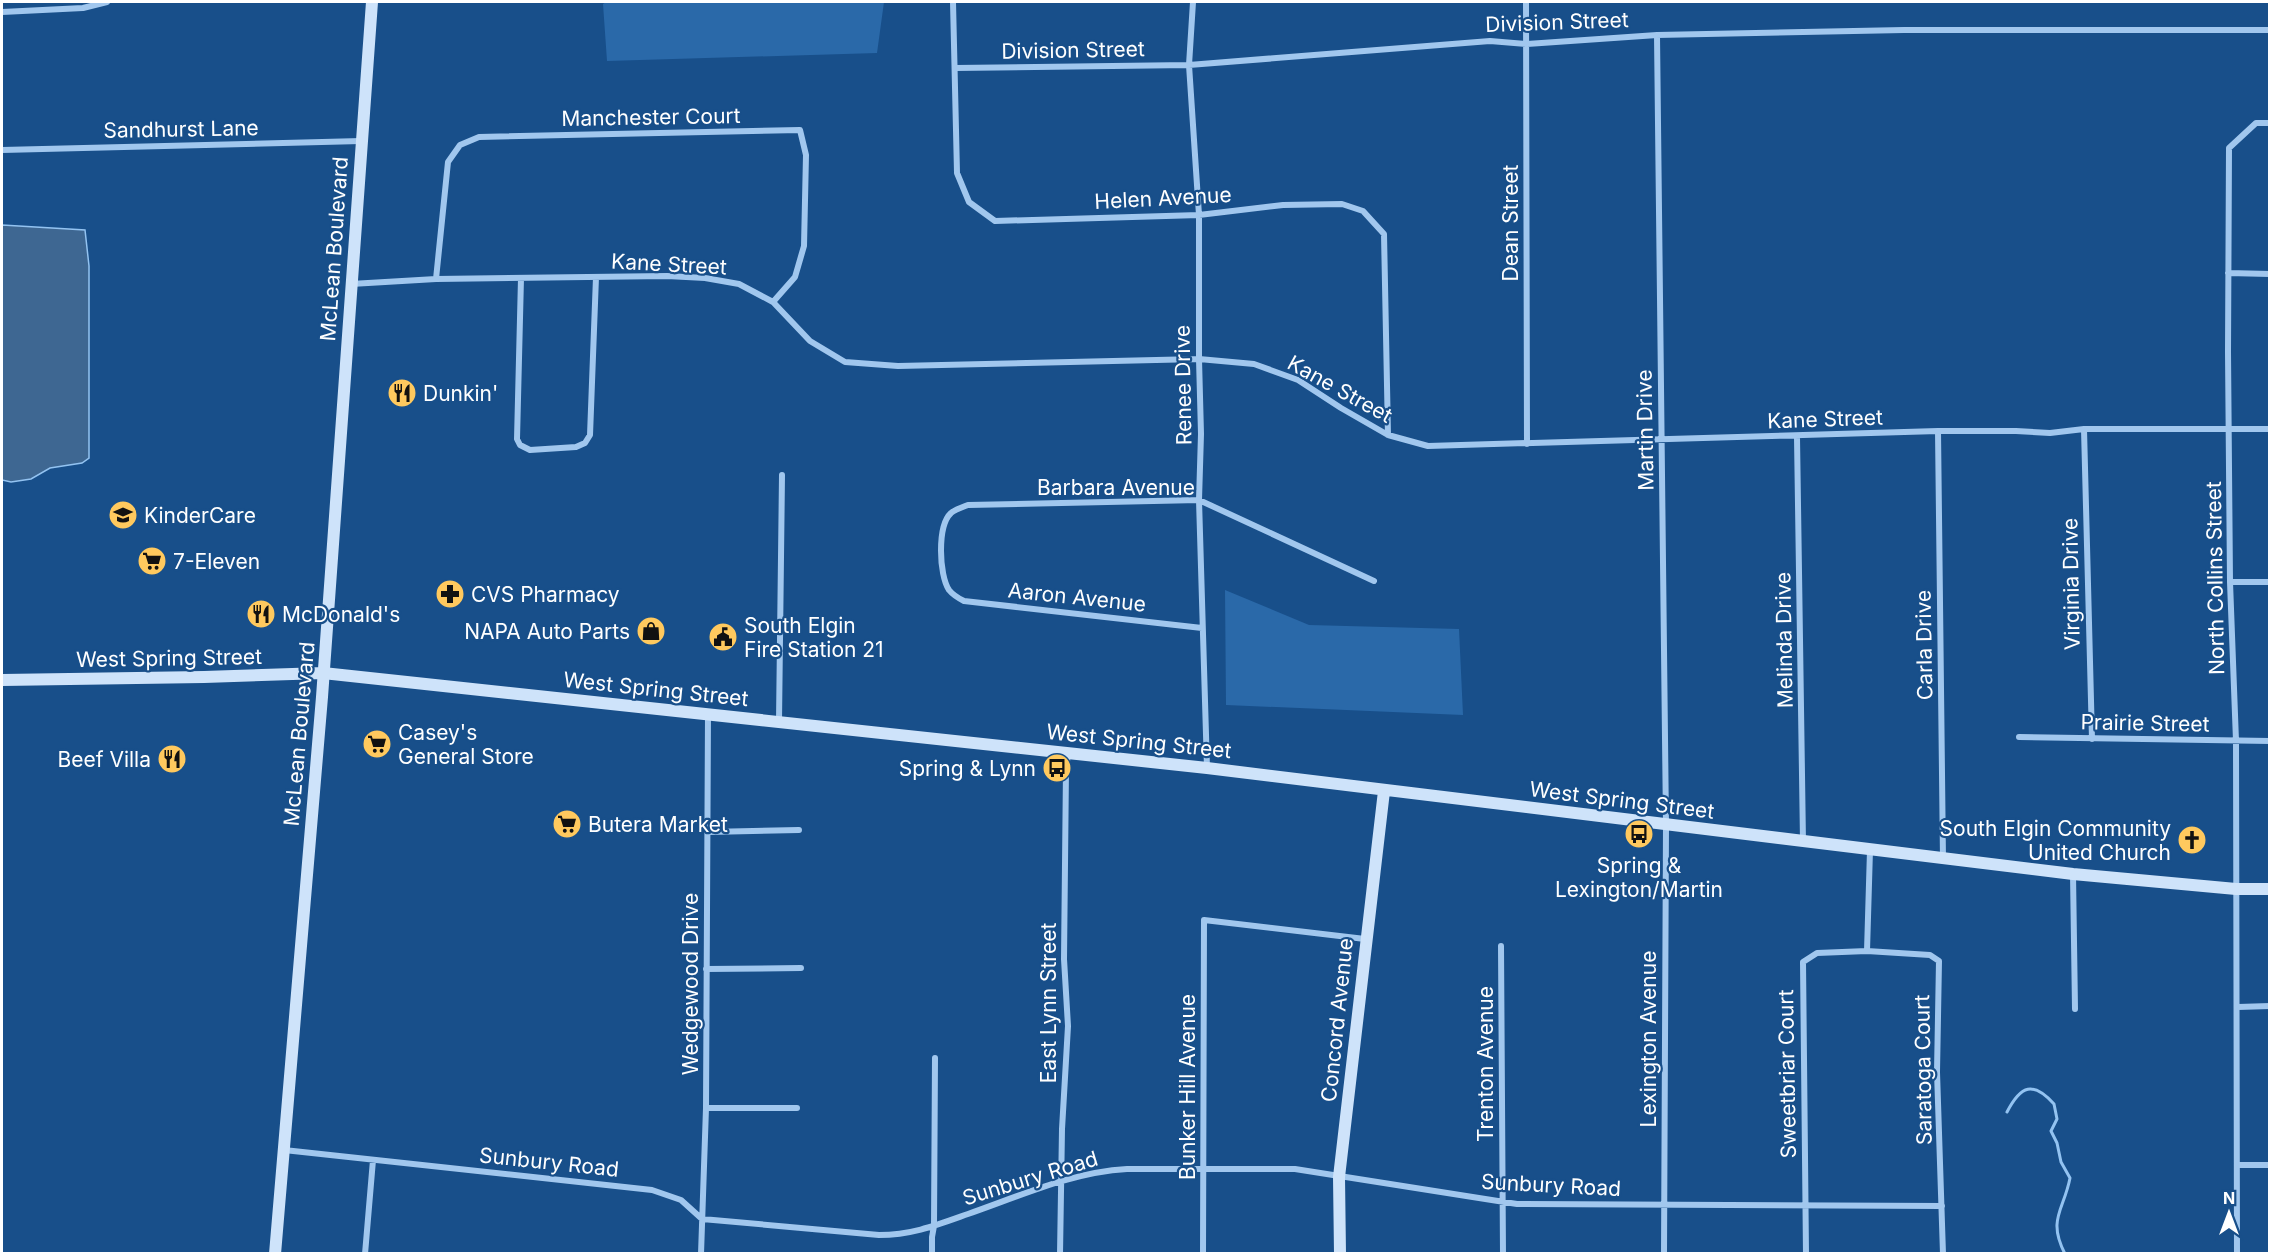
<svg xmlns="http://www.w3.org/2000/svg" width="2271" height="1255" font-family="Inter,sans-serif">
<style>
.green{fill:#2a69a9}
.water{fill:#3e6792;stroke:#93c3f1;stroke-width:1.5}
.lines{fill:none;stroke-linecap:round;stroke-linejoin:round}
.stream{stroke:#93c3f1;stroke-width:3}
.street{stroke:#a1c7ee;stroke-width:6}
.secondary{stroke:#cee3fa;stroke-width:12}
.labels{text-anchor:middle;dominant-baseline:central;stroke-width:4.5;stroke-linejoin:round;paint-order:stroke}
.street-label{font-size:21px;fill:#fff;stroke:#184f8a}
.poi-label{font-size:21px;fill:#fff;stroke:#184f8a;text-anchor:start}
</style>
<rect width="100%" height="100%" fill="#184f8a"/>
<path class="green" d="M606,2H884L877,53L607,61L603,4Z
M1225,590L1309,625L1459,629L1463,715L1226,705Z"/>
<path class="water" d="M2,225L85,230L89,266V458L82,463L50,468L31,479L11,482L2,480Z"/>
<g class="lines">
<path class="stream" d="M2007,1112C2021,1085 2033,1081 2054,1104L2057,1119L2051,1131L2057,1143L2061,1162L2070,1178C2064,1210 2047,1219 2065,1254"/>
<path class="street" d="M953,2L957,173L969,202L995,221L1199,215L1283,205L1342,204L1363,211L1384,234L1388,435
M1193,2L1189,65L1199,215V359L1201,434L1199,500L1207,768
M1526,2L1527,444
M2,12L83,8L107,2
M1657,35L1666,825L1664,1254
M955,68L1189,65L1490,41L1527,44L1657,35L1904,30H2270
M2,150L361,141
M2228,273L2270,274
M521,278L517,439L520,445L530,450L576,447L585,443L590,435L596,277
M436,279L448,162L460,145L479,137L800,130L806,155L804,246L795,277L773,302
M351,284L436,279L667,276L705,278L739,284L773,302L810,341L845,362L898,366L1199,359L1254,364L1298,380L1341,408L1388,435L1428,446L1938,431H2016L2050,433L2084,429H2270
M2084,429L2092,739
M1938,431L1943,859
M1797,437L1803,842
M2230,582H2270
M1202,628L964,601C958,598 953,595 949,590C939,575 937,526 951,513C956,509 963,507 968,505L1199,500L1374,581
M779,722L782,475
M2019,737L2270,741
M708,832L799,830
M2073,874L2075,1009
M1501,946L1503,1254
M1867,951L1870,850
M706,969L801,968
M2238,1007L2270,1006
M706,1108H797
M284,1150L652,1190L681,1200L702,1219L879,1235C912,1235 937,1225 968,1214C1020,1196 1072,1172 1127,1169H1295L1517,1204L1942,1206
M2238,1165H2270
M365,1254L373,1160
M701,1254L706,1108L708,715
M932,1254V1237L934,1226L935,1058
M1060,1254L1062,1129L1068,1026L1064,959L1066,769L1068,754
M1203,1254L1204,920L1365,939
M1806,1254L1803,962L1817,953L1867,951L1930,955L1939,961L1937,1072L1943,1254
M2237,1254L2236,741L2230,582L2228,352L2229,148L2256,123H2270"/>
<path class="secondary" d="M2,680L204,677L323,673L1207,768L2073,874L2236,889H2270
M275,1254L322,697L372,2
M1340,1254L1339,1177L1384,791"/>
</g>
<defs>
<g id="restaurant-disc" transform="scale(1.5)"><circle r="9.5" fill="#ffc95e" stroke="#184f8a"/><path d="M-5-6h1v4h1v-4h1v4h1v-4h1v5L-1.5 .5V6h-2V.5L-5-1ZM5-6V6H3V1.5H1.5Q1.5-4 5-6Z" fill="#111"/></g>
<g id="school-disc" transform="scale(1.5)"><circle r="9.5" fill="#ffc95e" stroke="#184f8a"/><path d="M0-5L7-2L0 1L-7-2ZM-4 1L0 2.5L4 1V4Q0 6-4 4Z" fill="#111"/></g>
<g id="supermarket-disc" transform="scale(1.5)"><circle r="9.5" fill="#ffc95e" stroke="#184f8a"/><path d="M-6-5.5h2.5l.6 2H6L4.5 2H-2.5L-4.4-4H-6ZM-1.5 3.2a1.3 1.3 0 1 0 .1 0ZM3 3.2a1.3 1.3 0 1 0 .1 0Z" fill="#111"/></g>
<g id="pharmacy-disc" transform="scale(1.5)"><circle r="9.5" fill="#ffc95e" stroke="#184f8a"/><path d="M-2-6h4v4h4v4h-4v4h-4v-4h-4v-4h4Z" fill="#111"/></g>
<g id="shop-disc" transform="scale(1.5)"><circle r="9.5" fill="#ffc95e" stroke="#184f8a"/><path d="M-5-2.5h2.3a2.7 3.5 0 0 1 5.4 0H5L5.5 6h-11ZM-1.5-2.5h3a1.5 2.3 0 0 0-3 0Z" fill="#111"/></g>
<g id="civic-disc" transform="scale(1.5)"><circle r="9.5" fill="#ffc95e" stroke="#184f8a"/><path d="M-.6-6.5H3V-4.5H.6V-3L4-1V1h2V6H-6V1h2V-1L-.6-3ZM-1.2 2.5V6h2.4V2.5Z" fill="#111"/></g>
<g id="bus-disc" transform="scale(1.5)"><circle r="9.5" fill="#ffc95e" stroke="#184f8a"/><path d="M-5-6H5V4H4V6H2V4H-2V6H-4V4H-5ZM-3.5-4V0h7V-4ZM-3.5 1.2v1.5H-2V1.2ZM2 1.2v1.5H3.5V1.2Z" fill="#111"/></g>
<g id="church-disc" transform="scale(1.5)"><circle r="9.5" fill="#ffc95e" stroke="#184f8a"/><path d="M-1.2-6h2.4v3.5h3.3v2.4h-3.3V6h-2.4V-.1h-3.3v-2.4h3.3Z" fill="#111"/></g>
</defs>
<g fill-rule="evenodd">
<use href="#restaurant-disc" x="402" y="393"/>
<use href="#school-disc" x="123" y="515"/>
<use href="#supermarket-disc" x="152" y="561"/>
<use href="#pharmacy-disc" x="450" y="594"/>
<use href="#restaurant-disc" x="261" y="614"/>
<use href="#shop-disc" x="651" y="631"/>
<use href="#civic-disc" x="723" y="637"/>
<use href="#supermarket-disc" x="377" y="744"/>
<use href="#restaurant-disc" x="172" y="759"/>
<use href="#bus-disc" x="1057" y="768"/>
<use href="#supermarket-disc" x="567" y="824"/>
<use href="#bus-disc" x="1639" y="834"/>
<use href="#church-disc" x="2192" y="840"/>
</g>
<g class="labels">
<g class="street-label">
<text transform="translate(1557 22) rotate(-2)">Division Street</text>
<text transform="translate(1073 50) rotate(-1)">Division Street</text>
<text transform="translate(651 117) rotate(-1)">Manchester Court</text>
<text transform="translate(181 129) rotate(-1)">Sandhurst Lane</text>
<text transform="translate(1163 198) rotate(-3)">Helen Avenue</text>
<text transform="translate(1510 223) rotate(-90)">Dean Street</text>
<text transform="translate(334 249) rotate(-86)">McLean Boulevard</text>
<text transform="translate(669 264) rotate(3)">Kane Street</text>
<text transform="translate(1183 385) rotate(-91)">Renee Drive</text>
<text transform="translate(1340 389) rotate(29)">Kane Street</text>
<text transform="translate(1825 419) rotate(-2)">Kane Street</text>
<text transform="translate(1645 430) rotate(-91)">Martin Drive</text>
<text x="1116" y="487">Barbara Avenue</text>
<text transform="translate(2215 578) rotate(-91)">North Collins Street</text>
<text transform="translate(2071 584) rotate(-91)">Virginia Drive</text>
<text transform="translate(1077 597) rotate(6)">Aaron Avenue</text>
<text transform="translate(1784 640) rotate(-91)">Melinda Drive</text>
<text transform="translate(1924 645) rotate(-91)">Carla Drive</text>
<text transform="translate(169 658) rotate(-1)">West Spring Street</text>
<text transform="translate(656 689) rotate(6)">West Spring Street</text>
<text transform="translate(2145 723) rotate(1)">Prairie Street</text>
<text transform="translate(299 734) rotate(-85)">McLean Boulevard</text>
<text transform="translate(1139 741) rotate(6)">West Spring Street</text>
<text transform="translate(1622 800) rotate(7)">West Spring Street</text>
<text transform="translate(690 984) rotate(-90)">Wedgewood Drive</text>
<text transform="translate(1048 1003) rotate(-90)">East Lynn Street</text>
<text transform="translate(1337 1020) rotate(-84)">Concord Avenue</text>
<text transform="translate(1648 1039) rotate(-90)">Lexington Avenue</text>
<text transform="translate(1485 1064) rotate(-90)">Trenton Avenue</text>
<text transform="translate(1923 1070) rotate(-91)">Saratoga Court</text>
<text transform="translate(1787 1074) rotate(-91)">Sweetbriar Court</text>
<text transform="translate(1187 1087) rotate(-90)">Bunker Hill Avenue</text>
<text transform="translate(549 1162) rotate(6)">Sunbury Road</text>
<text transform="translate(1030 1178) rotate(-17)">Sunbury Road</text>
<text transform="translate(1551 1185) rotate(3)">Sunbury Road</text>
</g>
<g class="poi-label">
<text x="423" y="393">Dunkin'</text>
<text x="144" y="515">KinderCare</text>
<text x="173" y="561">7-Eleven</text>
<text x="471" y="594">CVS Pharmacy</text>
<text x="282" y="614">McDonald's</text>
<text x="744" y="625">South Elgin<tspan x="744" dy="24">Fire Station 21</tspan></text>
<text x="630" y="631" text-anchor="end">NAPA Auto Parts</text>
<text x="398" y="732">Casey's<tspan x="398" dy="24">General Store</tspan></text>
<text x="151" y="759" text-anchor="end">Beef Villa</text>
<text x="1036" y="768" text-anchor="end">Spring &amp; Lynn</text>
<text x="588" y="824">Butera Market</text>
<text x="2171" y="828" text-anchor="end">South Elgin Community<tspan x="2171" dy="24">United Church</tspan></text>
<text x="1639" y="865" text-anchor="middle">Spring &amp;<tspan x="1639" dy="24">Lexington/Martin</tspan></text>
</g>
</g>
<rect width="2271" height="1255" fill="none" stroke="#ffffff" stroke-width="6"/>
<g transform="translate(2229 1213)" stroke="#184f8a" stroke-width="4.5" paint-order="stroke">
<path d="M0-4.5L10 22L0 15L-10 22Z" fill="#ffffff"/>
<text y="-9" font-size="16" font-weight="bold" text-anchor="middle" fill="#ffffff">N</text>
</g>
</svg>
